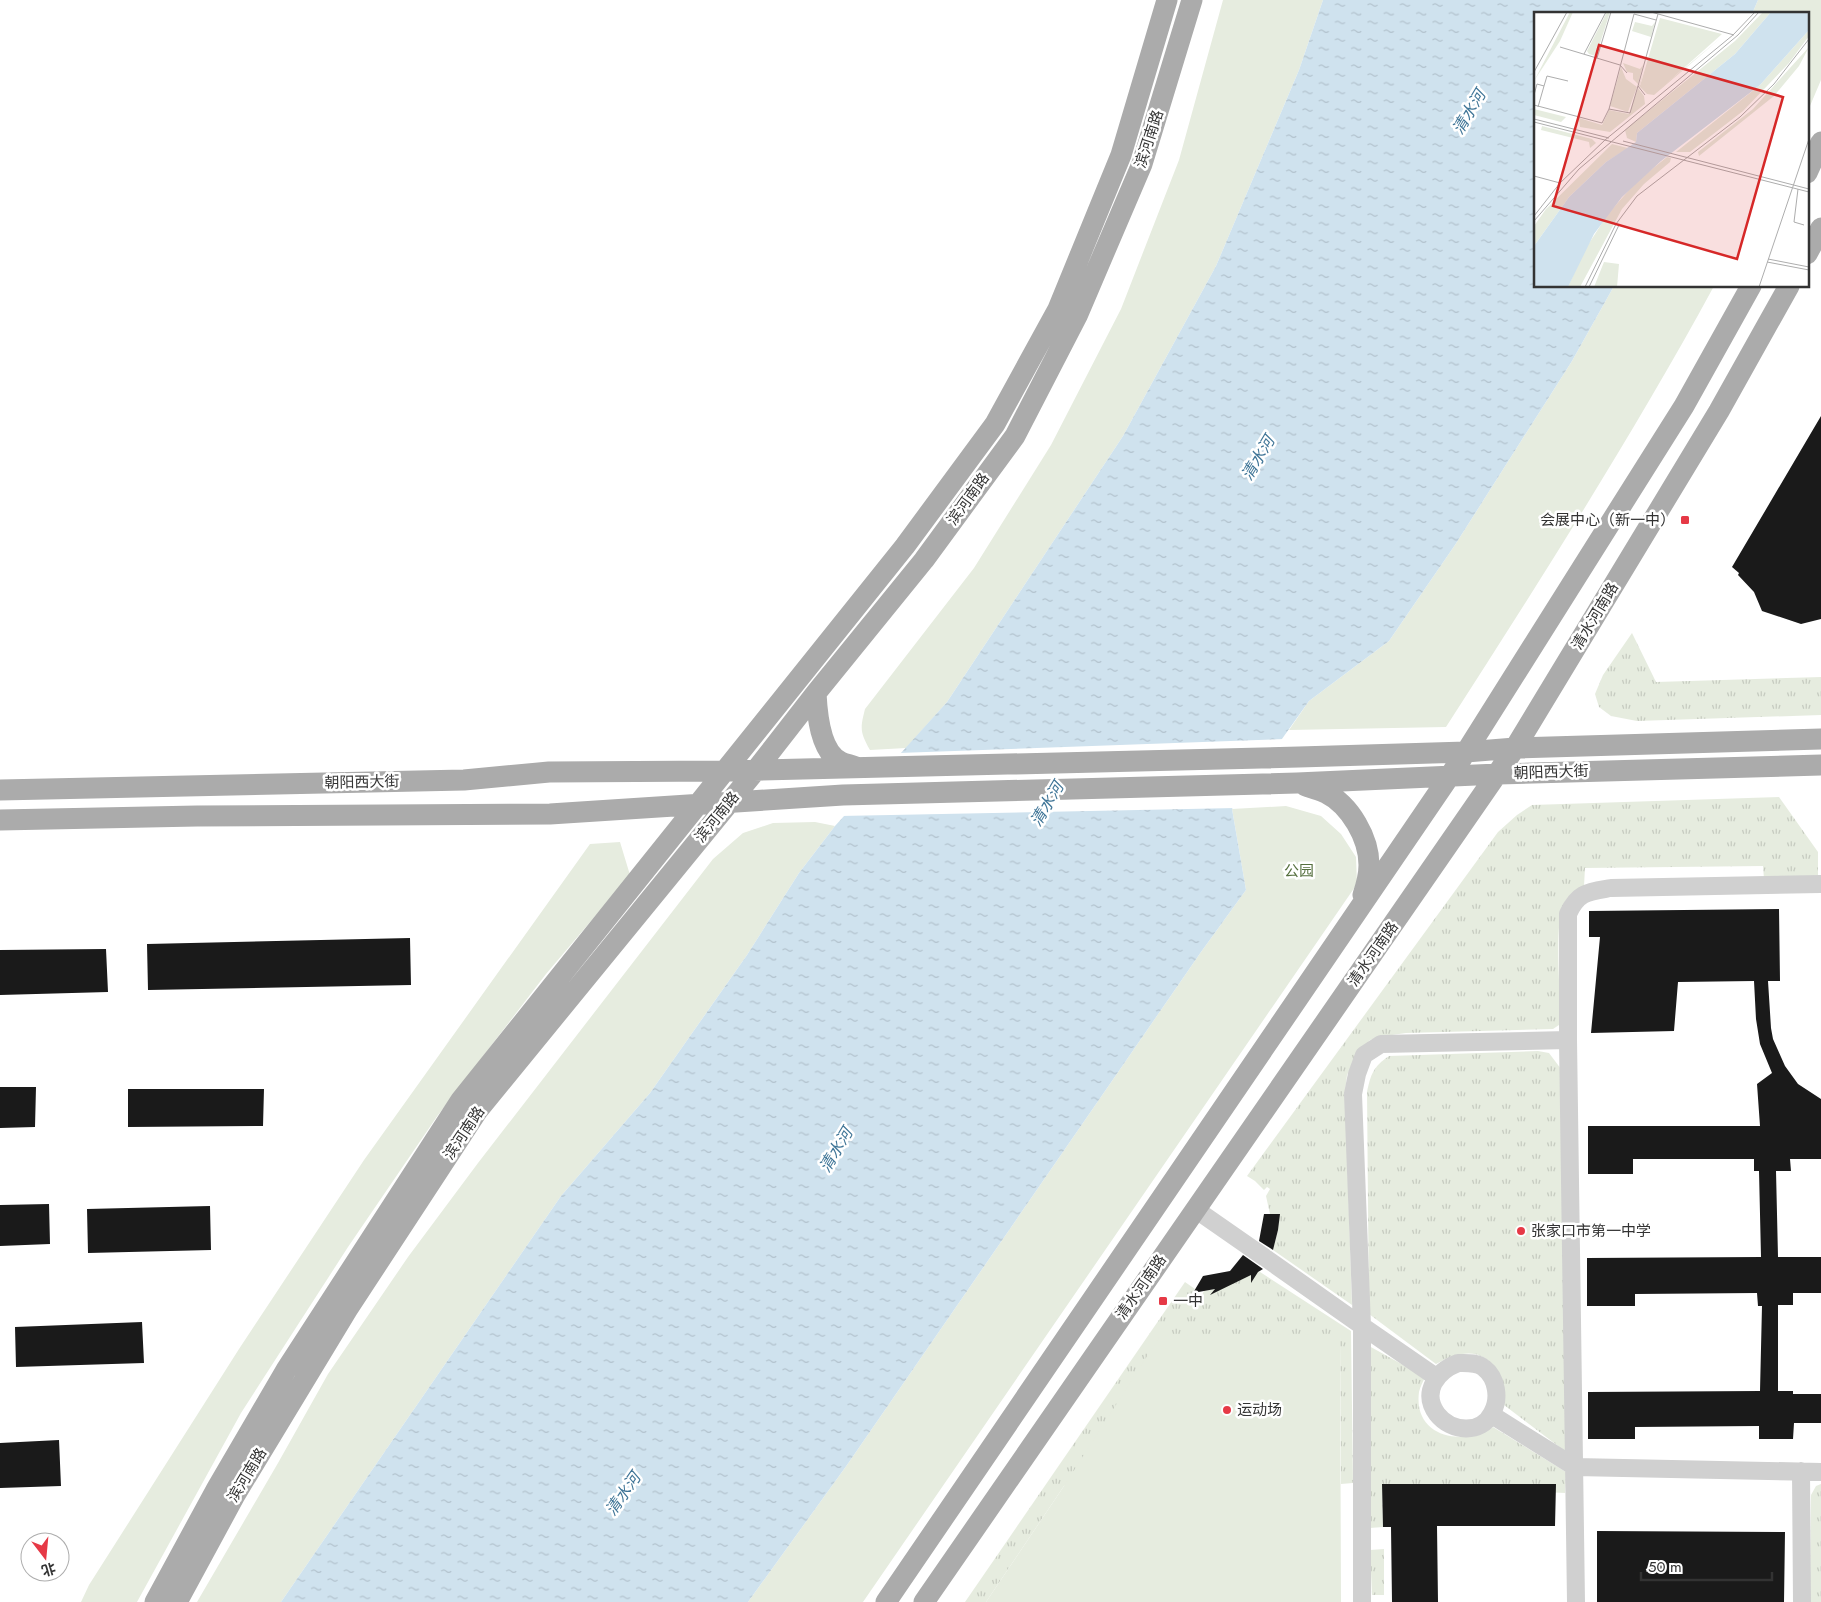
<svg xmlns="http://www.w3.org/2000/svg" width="1821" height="1602" font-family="Jost,'Noto Sans SC',sans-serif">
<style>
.grass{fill:url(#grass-tufts)}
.green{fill:#e6ecdf}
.water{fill:url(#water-ripples)}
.pier{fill:#fff}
.building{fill:#1a1a1a}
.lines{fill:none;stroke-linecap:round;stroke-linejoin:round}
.minor{stroke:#d0d0d0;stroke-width:18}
.major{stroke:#ababab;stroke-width:21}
.poi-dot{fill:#e63946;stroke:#fff;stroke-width:2}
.labels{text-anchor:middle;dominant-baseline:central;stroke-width:5;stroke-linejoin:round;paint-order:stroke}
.street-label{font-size:15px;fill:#333;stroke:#fff}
.poi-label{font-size:15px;fill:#333;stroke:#fff;text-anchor:start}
.park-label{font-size:15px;fill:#56703f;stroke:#fff}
.water-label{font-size:16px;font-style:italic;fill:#3f7597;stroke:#fff}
.inset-road{fill:none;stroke:#adadad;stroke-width:1}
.view{fill:#d62828;fill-opacity:0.15;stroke:#d62828;stroke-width:2.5}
.inset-edge{fill:none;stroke:#333;stroke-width:2.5}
</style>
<defs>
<pattern id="grass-tufts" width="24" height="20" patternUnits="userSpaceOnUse" patternTransform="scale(1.25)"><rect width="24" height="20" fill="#e6ecdf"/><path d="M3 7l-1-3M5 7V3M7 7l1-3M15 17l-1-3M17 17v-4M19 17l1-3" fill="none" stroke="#c6cbc0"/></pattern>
<pattern id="water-ripples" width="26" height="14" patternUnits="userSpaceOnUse" patternTransform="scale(1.25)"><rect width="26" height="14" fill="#cfe2ee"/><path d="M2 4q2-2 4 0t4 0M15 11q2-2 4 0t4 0" fill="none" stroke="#b2c2cd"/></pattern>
</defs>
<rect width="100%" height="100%" fill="#fff"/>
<path class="grass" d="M1632,633L1656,682L1821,677V715L1637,721L1611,716L1599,707L1595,694L1603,675Z
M1779,797L1818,852V877L1764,879L1763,866L1585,868L1584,886C1575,890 1569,894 1564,904C1554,922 1560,993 1561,1017L1559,1025L1553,1029L1406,1033L1385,1036L1370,1040L1353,1063L1347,1075L1345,1092L1352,1305L1273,1250L1278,1230L1279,1214H1270L1266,1196L1270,1189L1267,1187L1264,1190L1255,1181L1247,1176L1498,832L1517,815L1532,805Z
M1538,1051L1549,1053L1561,1069L1566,1452L1504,1405C1507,1379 1492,1349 1462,1354C1452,1355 1444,1360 1436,1364L1369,1314L1367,1092C1371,1074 1373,1067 1389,1056Z
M1257,1270L1351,1331L1353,1483L1341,1484L1340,1334L1064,1486L986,1602H965L1185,1282L1195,1289L1190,1297L1198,1302L1204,1291C1224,1287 1240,1282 1257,1270Z
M1369,1346L1425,1377C1423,1382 1420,1387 1419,1392C1413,1437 1462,1447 1493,1427L1566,1472L1565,1493L1382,1484L1383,1527L1370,1528Z
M1821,1484V1602H1810L1811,1495L1816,1486Z
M1384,1549V1595H1372L1370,1550Z"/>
<path class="green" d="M1223,0H1323L1299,70L1216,266L1123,436L947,702L906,748L870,750C860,732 860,729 865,709L974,568L1051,445L1121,309L1179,160Z
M1758,0H1821V80L1807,113V14H1752Z
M1614,286H1714C1632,437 1539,582 1446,727L1289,730L1309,701L1389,641L1455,545L1572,361Z
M1286,806L1321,816L1341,834L1356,857L1357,884L863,1602H748L847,1465L1201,952L1246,890L1232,809Z
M815,822L835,826L799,873L747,955L650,1093L561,1196L281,1602H197L278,1463L328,1374L408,1257L478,1163L713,859L743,833L773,823Z
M620,842L630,875L546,974L438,1115L348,1247L241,1413L137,1602H81L89,1585L239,1349L364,1160L590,844Z
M1340,1334L1341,1602H986L1064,1486L1160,1336Z"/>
<path class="water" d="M1323,0H1758L1752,14H1535V286H1614L1572,361L1455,545L1389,641L1309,701L1232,809L1246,890L1201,952L847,1465L748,1602H281L561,1196L650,1093L747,955L799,873L835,826L947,702L1123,436L1216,266L1299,70Z"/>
<path class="pier" d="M1285,739L1236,808L840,816L898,753Z"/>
<path class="building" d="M1821,416V619L1801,624L1762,611L1754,592L1738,575L1739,573L1732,567Z
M1779,909L1780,981H1768L1771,1028L1773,1039L1785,1066L1798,1084L1821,1099V1159H1790L1791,1171H1776L1778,1257H1821V1293H1793V1305H1778V1391H1793V1394H1821V1423H1794L1793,1439H1759V1426L1635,1427V1439H1588V1392L1760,1391L1762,1306H1758L1757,1293L1635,1294V1306H1587V1258L1761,1257L1759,1171H1754V1159H1633V1174H1588V1126H1760L1757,1084L1772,1073L1760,1044L1756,1019L1754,981L1678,982L1674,1031L1591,1033L1600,937H1589V911Z
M410,938L411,985L148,990L147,944Z
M106,949L108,992L0,995V950Z
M0,1087H36L35,1127L0,1128Z
M128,1089H264L263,1126L128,1127Z
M49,1204L50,1244L0,1246V1205Z
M210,1206L211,1250L88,1253L87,1209Z
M1264,1214H1280L1278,1230L1273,1250L1259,1241Z
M1243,1255L1263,1269L1258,1272L1251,1283V1275L1210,1295L1215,1289L1193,1293L1203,1276L1230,1271Z
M142,1322L144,1363L16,1367L15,1327Z
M59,1440L61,1486L0,1488V1443Z
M1382,1484H1556L1555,1526H1437L1438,1602H1392L1391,1527H1383Z
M1597,1531L1785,1532L1784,1602H1597Z"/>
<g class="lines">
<path class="minor" d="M1568,1040V914C1578,892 1588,892 1611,888L1821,884
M1195,1209L1264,1257
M1267,1259L1362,1326L1353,1094L1357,1074L1364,1055L1381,1044L1568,1040L1576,1602
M1362,1326V1602
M1362,1326L1436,1377
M1458,1363C1466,1363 1477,1362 1484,1368C1497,1378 1500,1399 1492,1413C1481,1435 1451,1432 1437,1414C1421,1392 1437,1371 1458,1363Z
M1492,1415L1575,1467L1821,1472
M1801,1471L1802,1602"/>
<path class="major" d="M1807,173L1821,142
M1807,254L1821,228
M816,693C817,713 820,752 841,762C845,764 851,765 856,767
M1304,785C1311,788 1319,790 1326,793C1350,805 1369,838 1369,865C1369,875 1366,886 1363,895
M0,790L464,780L549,772L723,771L1299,757L1466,752L1515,748L1821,739
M0,820L197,816L550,814L843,795L1297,783L1498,774L1821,765
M155,1602L217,1488L286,1370L461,1100L905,546L995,424L1058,309L1121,155L1167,0
M177,1602L235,1495L347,1310L478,1110L756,770L816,693L924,560L1015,436L1077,316L1142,164L1192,0
M886,1602L1466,752L1684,406L1751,286
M924,1602L1515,748L1719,411L1789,286"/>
</g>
<g class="poi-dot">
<rect x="1680" y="515" width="10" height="10" rx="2.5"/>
<circle cx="1521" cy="1231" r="5"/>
<rect x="1158" y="1296" width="10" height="10" rx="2.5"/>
<circle cx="1227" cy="1410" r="5"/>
</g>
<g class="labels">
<g class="street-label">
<text transform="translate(1149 139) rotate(-72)">滨河南路</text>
<text transform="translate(968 499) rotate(-54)">滨河南路</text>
<text transform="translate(1595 616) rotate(-59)">清水河南路</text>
<text transform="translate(1551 772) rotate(-2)">朝阳西大街</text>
<text transform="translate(362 782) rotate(-1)">朝阳西大街</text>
<text transform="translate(717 817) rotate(-51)">滨河南路</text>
<text transform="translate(1373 954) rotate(-55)">清水河南路</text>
<text transform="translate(464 1133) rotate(-56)">滨河南路</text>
<text transform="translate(1141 1287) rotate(-55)">清水河南路</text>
<text transform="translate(247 1475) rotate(-59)">滨河南路</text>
</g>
<g class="poi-label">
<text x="1675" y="520" text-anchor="end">会展中心（新一中）</text>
<text x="1531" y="1231">张家口市第一中学</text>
<text x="1173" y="1301">一中</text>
<text x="1237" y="1410">运动场</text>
</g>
<g class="park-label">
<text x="1299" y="871">公园</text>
</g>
<g class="water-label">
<text transform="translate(1469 112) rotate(-59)">清水河</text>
<text transform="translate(1258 458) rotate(-59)">清水河</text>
<text transform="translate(1047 804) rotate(-59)">清水河</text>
<text transform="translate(836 1150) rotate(-59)">清水河</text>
<text transform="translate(623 1494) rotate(-55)">清水河</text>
</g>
</g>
<g transform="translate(1534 12)">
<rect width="275" height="275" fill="#fff"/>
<path d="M36,0H39L26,29L0,69ZM73,0H76L62,44L55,42L53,39ZM101,10L118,14L121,10L117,25L98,19ZM188,25L120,83L113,82L105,74L110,58L106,73L124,78ZM89,51L106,57L109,53L104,72L99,67V61L93,60ZM87,55L92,67L103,75L94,100L76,94ZM104,76L110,84L111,92L76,120L46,115L45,106L68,113L75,98L95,102ZM0,97L32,105L27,110L0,103ZM8,114L58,127L62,131L56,136L55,130L7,118Z" fill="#e6ecdf"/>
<path d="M229,0H237L201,42L103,121L102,130L93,126L91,118L201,29ZM126,6L188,22L124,79L106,74ZM275,18V24L255,51L209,99L156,140H142L226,73ZM275,35L265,54L240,84L165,144L164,140L219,97ZM78,132L94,136L72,150L35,185L0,234V214L12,197ZM133,145L137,146L136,150L110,172L88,197L46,275H34L50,239L74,202L102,170ZM70,250L85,252L83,275H60Z" fill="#e6ecdf"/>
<path d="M237,0H275V18L226,73L127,149L88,185L60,222L34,275H0V234L35,185L72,150L102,130L103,121L201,42Z" fill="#cfe2ee"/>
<path class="inset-road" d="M117,0L200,23M26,35L86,53L93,61M50,42L72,0M63,46L77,0M0,60L33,0M10,74L13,64L34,69M104,74L124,2M0,83L3,72L10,74L4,95M111,83L104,74L96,101L75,97L100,2L122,8M0,93L68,111L75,97M0,107L75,126M0,110L275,180M89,129L275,177M0,164L26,171M264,177L260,210L270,213M0,204L26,171L71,128L199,23L221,0M0,209L45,157L204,23L225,0M234,247L275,255M233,250L275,258M51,275L82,212L103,184L206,105L240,72L275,27M55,275L85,213M225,275L275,127"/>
<path class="view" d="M65,33L249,85L203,247L19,194Z"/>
<rect width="275" height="275" class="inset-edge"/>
</g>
<g transform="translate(45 1557) rotate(164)"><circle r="24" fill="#ffffff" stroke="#adadad"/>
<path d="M0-4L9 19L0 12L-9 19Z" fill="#e63946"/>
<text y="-8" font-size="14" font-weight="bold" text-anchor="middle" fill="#333333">北</text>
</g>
<path d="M1641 1572v8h131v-8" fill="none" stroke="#333333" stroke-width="2.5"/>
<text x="1648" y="1572" font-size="15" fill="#333333" stroke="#ffffff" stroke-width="4" paint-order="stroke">50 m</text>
</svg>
